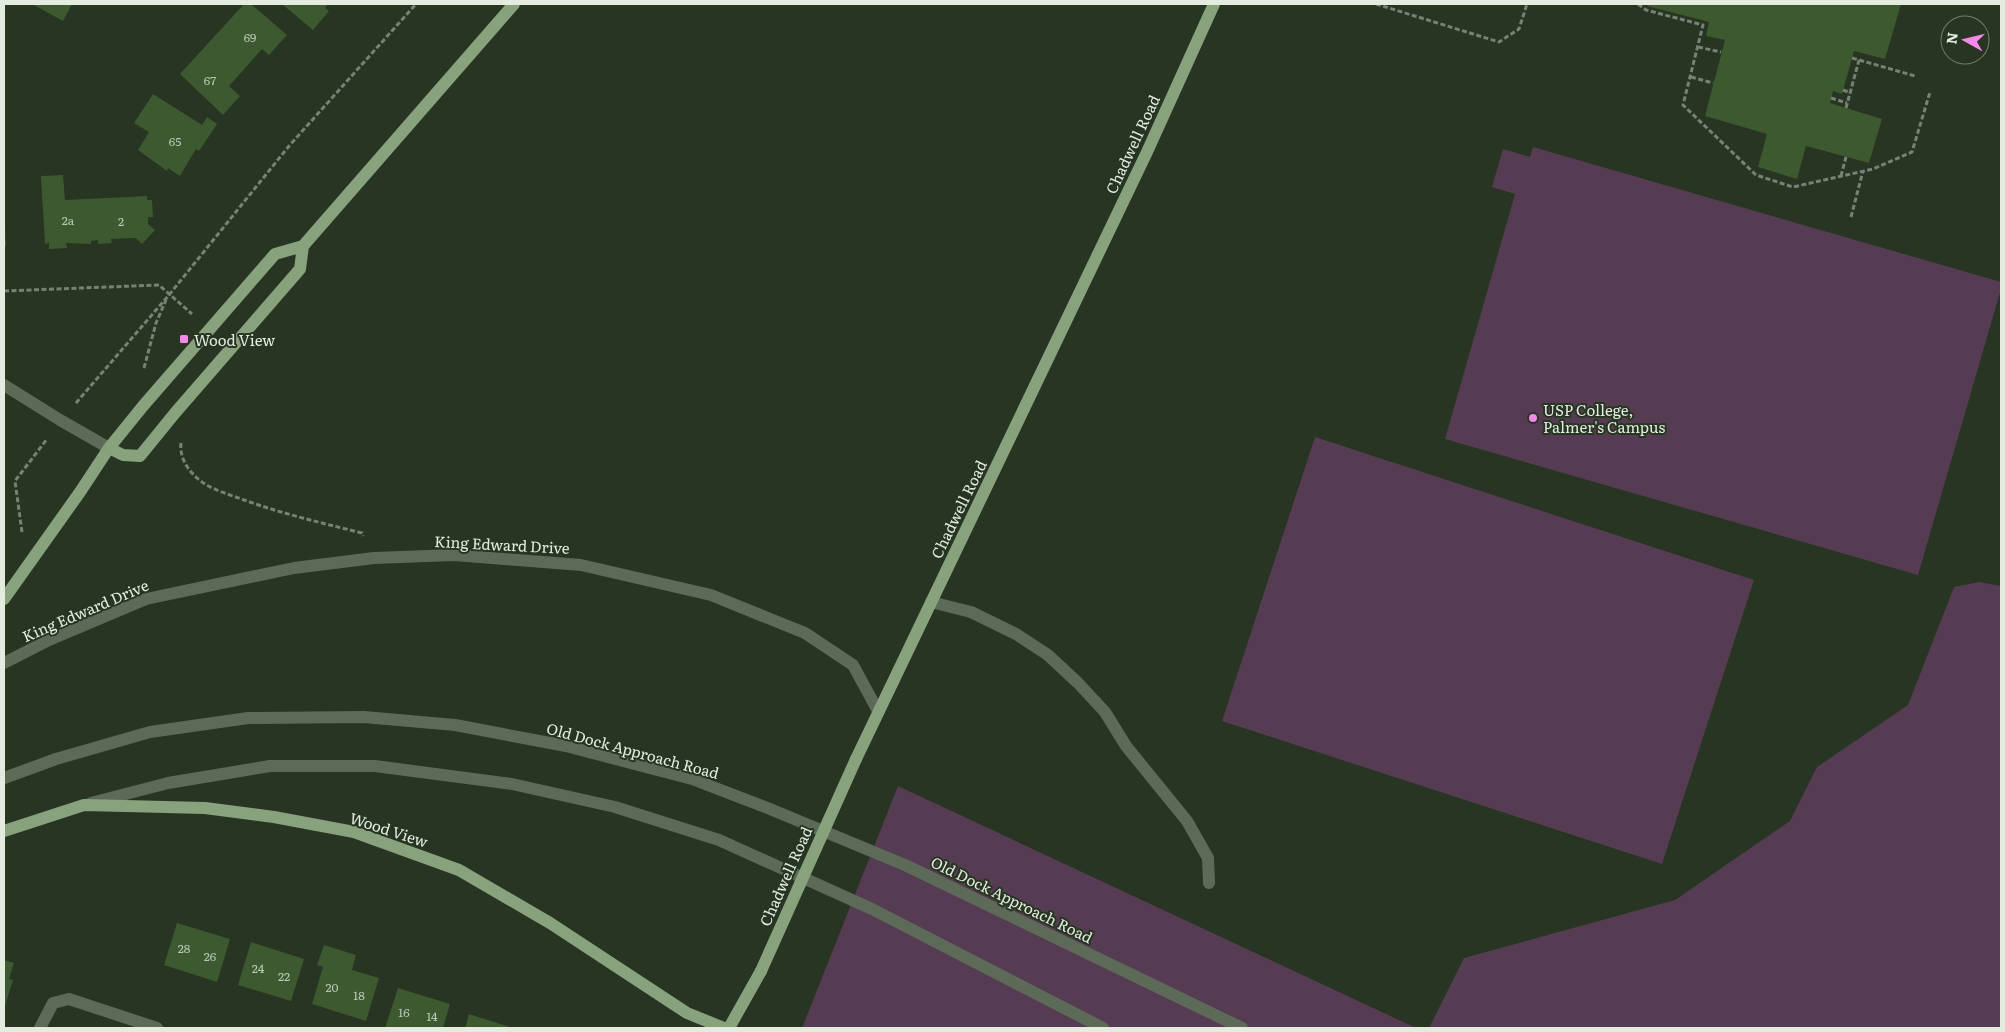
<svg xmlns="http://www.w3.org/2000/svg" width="2005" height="1032" font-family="Literata,serif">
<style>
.green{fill:#563c53}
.building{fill:#3c5930}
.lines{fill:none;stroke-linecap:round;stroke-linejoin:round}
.path{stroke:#768272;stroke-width:3;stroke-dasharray:5 2.5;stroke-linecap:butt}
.minor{stroke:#5c6a57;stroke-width:12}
.major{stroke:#87a27c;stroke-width:12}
.major-bridge{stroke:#87a27c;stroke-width:12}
.poi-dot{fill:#f788eb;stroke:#273522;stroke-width:2}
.labels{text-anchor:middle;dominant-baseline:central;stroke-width:4;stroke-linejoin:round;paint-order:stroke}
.number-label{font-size:12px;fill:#b9c7b3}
.street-label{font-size:15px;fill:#e3ecdf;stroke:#273522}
.poi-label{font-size:15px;fill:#e3ecdf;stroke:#273522;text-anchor:start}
</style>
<rect width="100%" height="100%" fill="#273522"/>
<path class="green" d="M1533,147L2001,282V289L1918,575L1445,439L1515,194L1492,187L1503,149L1530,157Z
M1315,437L1754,580L1662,864L1222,721Z
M1979,582L2001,586V1028H1429L1464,958L1675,900L1790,821L1817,767L1908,705L1954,587Z
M898,786L1416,1028H802Z"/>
<path class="building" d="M32,4H72L63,21Z
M244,4H251L287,35L269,55L262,49L229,86L240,96L223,115L180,74Z
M282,4H328L325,8L329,11L313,30Z
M1648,4H1901L1885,59L1854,51L1842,94L1833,91L1830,103L1882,119L1869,163L1806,146L1797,179L1758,167L1767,134L1705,116L1725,40L1706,36L1709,22L1647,6Z
M153,94L202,125L207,117L217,124L199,151L196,149L180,176L168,168L167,171L138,150L149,132L134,123Z
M63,175L65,200L147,196V200H152L153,217H148V224L155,230L142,244L136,238L111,239L112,243L98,244V240L91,241V244L66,243L67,248L49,249V243L45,244L41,176Z
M4,222H5L6,246H4Z
M177,923L230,939L217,982L164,965Z
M251,942L304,959L291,1001L238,985Z
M324,945L356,955L352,970L379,978L366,1021L312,1004L323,967L317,965Z
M4,960L14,963L9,979L13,980L4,1009Z
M398,988L450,1004L443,1028H385Z
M469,1014L513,1028H465Z"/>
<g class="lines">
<path class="path" d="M1376,4L1499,42L1519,29L1527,4
M1638,4L1646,10L1703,25L1683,105L1756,175L1793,187L1873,169L1912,152L1930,92
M1698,47L1721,52
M1852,58L1915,76
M1691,77L1713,83
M1843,90L1851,93
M1831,98L1847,103
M1846,108L1859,60
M1841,176L1846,157
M1851,217L1863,171
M4,291L159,285L192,314
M144,368L156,323L166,300
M76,403L169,295L289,146L416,4
M181,443C179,460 191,475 205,484C216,491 231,495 244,500C283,514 322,523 362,533L363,536
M22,532L15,481L47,439"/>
<path class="minor" d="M4,385L60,420L109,448
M931,602L971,612L1016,634L1048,655L1078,683L1105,712L1126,746L1187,821L1208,858L1209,883
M4,663L49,640L146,599L294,568L374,558L454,555L581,565L711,595L805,633L853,665L878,711
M4,778L56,759L150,732L248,718L364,717L455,725L566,746L692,779L770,809L905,865L1242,1028
M91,803L168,783L270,766H375L512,784L615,807L719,840L872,909L1103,1028
M40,1028L53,1003L69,999L157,1028"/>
<path class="major" d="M109,448L123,455L140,456L175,413L300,269L303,246
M4,599L80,492L109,448L143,406L275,254L303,246L514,4
M856,759L1147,152L1214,4
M4,831L84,805L205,808L274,817L354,832L459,870L550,923L687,1013L724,1028
M729,1028L761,971"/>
<path class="major-bridge" d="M761,971L856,759"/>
</g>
<g class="poi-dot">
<rect x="179" y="334" width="10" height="10" rx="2.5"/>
<circle cx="1533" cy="418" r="5"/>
</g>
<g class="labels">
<g class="number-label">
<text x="250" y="37">69</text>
<text x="210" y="80">67</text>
<text x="175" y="141">65</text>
<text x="68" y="220">2a</text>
<text x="121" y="221">2</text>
<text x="184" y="948">28</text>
<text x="210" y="956">26</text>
<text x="258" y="968">24</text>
<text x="284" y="976">22</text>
<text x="332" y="987">20</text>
<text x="359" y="995">18</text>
<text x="404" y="1012">16</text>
<text x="432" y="1016">14</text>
</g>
<g class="street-label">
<text transform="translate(1132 144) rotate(-65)">Chadwell Road</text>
<text transform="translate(958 509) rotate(-64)">Chadwell Road</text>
<text transform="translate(502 544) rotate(3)">King Edward Drive</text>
<text transform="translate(85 610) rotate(-23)">King Edward Drive</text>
<text transform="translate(633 750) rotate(15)">Old Dock Approach Road</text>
<text transform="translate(389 829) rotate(18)">Wood View</text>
<text transform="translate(785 876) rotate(-66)">Chadwell Road</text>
<text transform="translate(1012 899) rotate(26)">Old Dock Approach Road</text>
</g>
<g class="poi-label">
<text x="194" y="339">Wood View</text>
<text x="1543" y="409">USP College,<tspan x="1543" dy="17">Palmer's Campus</tspan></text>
</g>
</g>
<rect width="2005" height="1032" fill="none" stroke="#e3ecdf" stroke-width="10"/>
<g transform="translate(1965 40) rotate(278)"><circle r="24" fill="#273522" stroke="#727e6e"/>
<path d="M0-4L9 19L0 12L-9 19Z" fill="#f788eb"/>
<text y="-8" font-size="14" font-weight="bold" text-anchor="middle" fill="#e3ecdf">N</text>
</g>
</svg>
